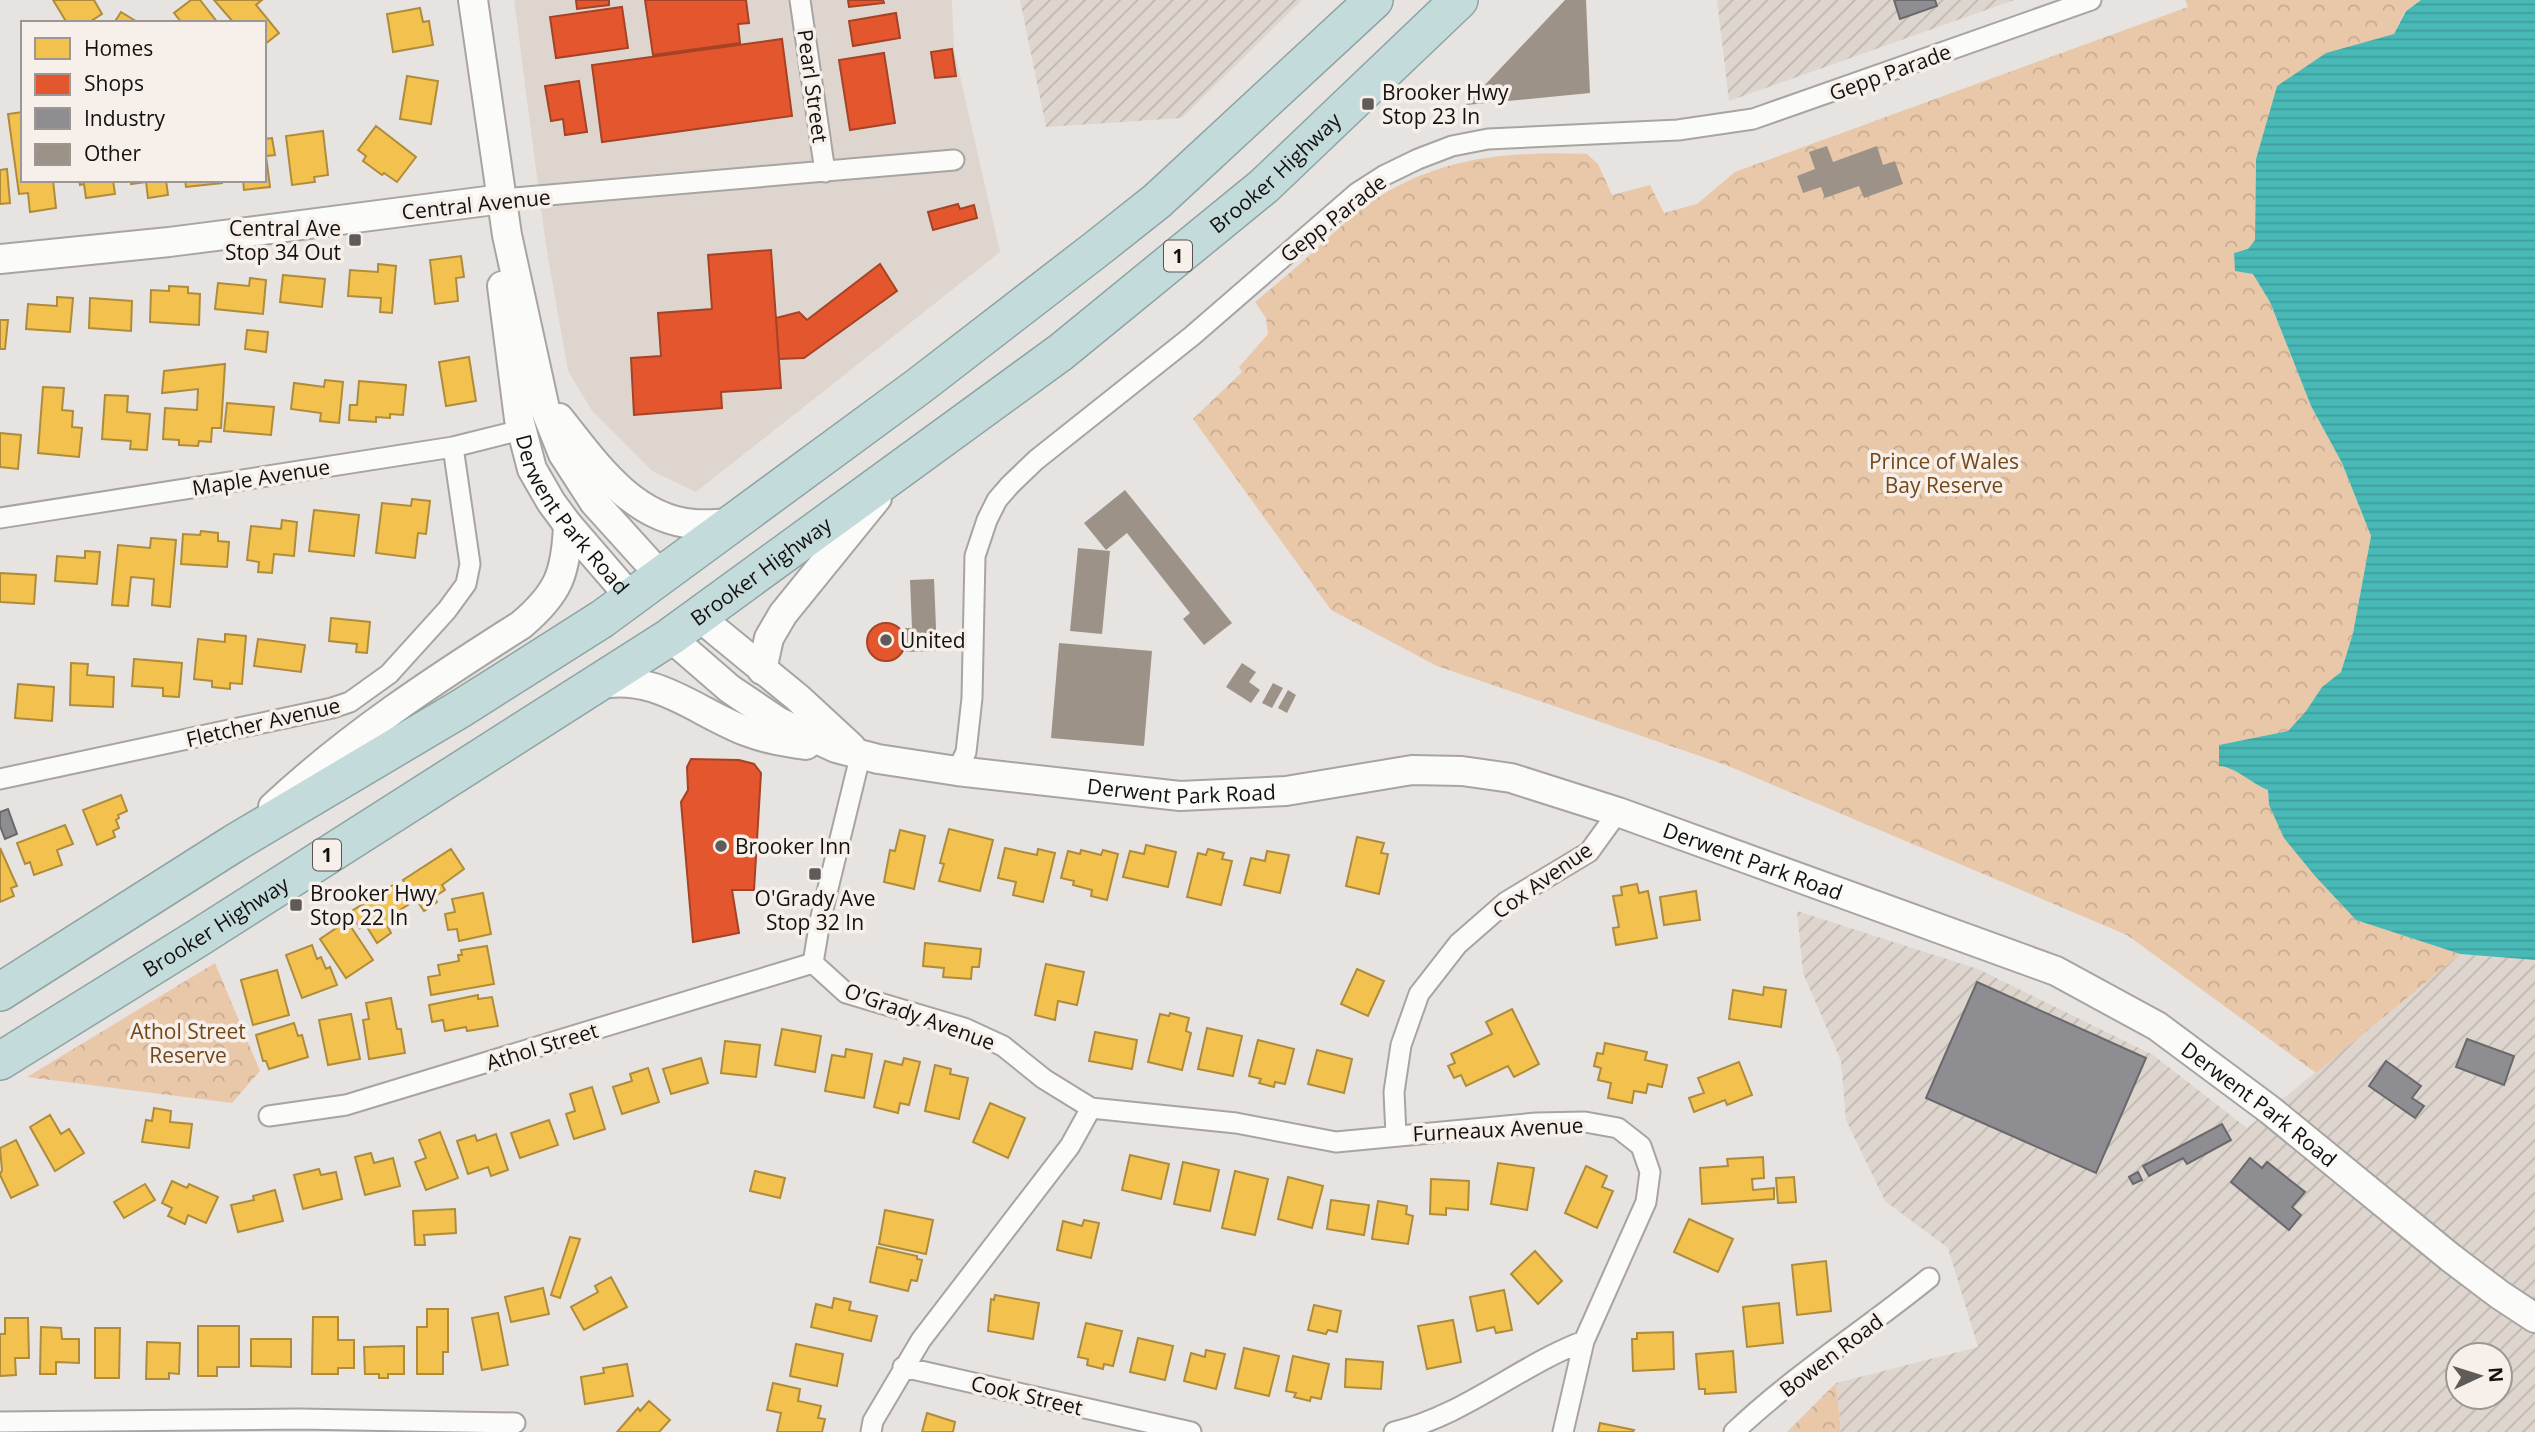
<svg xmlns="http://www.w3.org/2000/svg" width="2535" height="1432" font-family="'Open Sans',sans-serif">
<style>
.built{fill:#ded6ce}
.industrial{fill:url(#industrial-furrows);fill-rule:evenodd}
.forest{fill:url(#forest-crowns)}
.water{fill:url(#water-rules)}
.homes{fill:#f2c14e;stroke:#af8c3b;stroke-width:2}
.shops{fill:#e4572e;stroke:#a64225;stroke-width:2}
.industry{fill:#8d8d92;stroke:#69686b;stroke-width:2}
.building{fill:#9d9287}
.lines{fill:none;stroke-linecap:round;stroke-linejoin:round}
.street-casing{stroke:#a7a4a2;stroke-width:23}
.secondary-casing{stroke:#a7a4a2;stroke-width:32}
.highway-casing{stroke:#8da4a2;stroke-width:40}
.street{stroke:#fbfbfa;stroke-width:19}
.secondary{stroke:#fbfbfa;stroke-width:28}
.highway{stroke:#c4dbdb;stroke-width:37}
.poi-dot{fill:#5e5b59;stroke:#f7f0ea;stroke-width:2.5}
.labels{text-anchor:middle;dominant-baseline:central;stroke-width:7;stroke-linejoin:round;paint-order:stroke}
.shield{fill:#f7f0ea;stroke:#585551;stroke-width:2}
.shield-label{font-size:19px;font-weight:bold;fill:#141210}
.street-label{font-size:21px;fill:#141210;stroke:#f7f0ea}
.poi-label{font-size:21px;fill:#141210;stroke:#f7f0ea;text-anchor:start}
.park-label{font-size:21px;fill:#744719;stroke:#f7f0ea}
</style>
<defs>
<pattern id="industrial-furrows" width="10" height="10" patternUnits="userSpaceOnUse" patternTransform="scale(1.75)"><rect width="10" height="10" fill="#ded6ce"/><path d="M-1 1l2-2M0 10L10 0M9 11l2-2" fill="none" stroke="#beb7b0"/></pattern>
<pattern id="forest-crowns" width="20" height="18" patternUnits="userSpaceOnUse" patternTransform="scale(1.75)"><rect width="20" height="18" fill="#e9c8aa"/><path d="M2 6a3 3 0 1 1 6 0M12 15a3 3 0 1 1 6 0" fill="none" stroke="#c7ab91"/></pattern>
<pattern id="water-rules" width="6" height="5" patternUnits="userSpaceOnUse" patternTransform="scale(1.75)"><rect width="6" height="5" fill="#48b9b6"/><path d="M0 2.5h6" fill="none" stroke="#3e9e9b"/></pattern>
</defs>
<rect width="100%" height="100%" fill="#e7e3e0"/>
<path class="built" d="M514,0H952L954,49L1000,252L696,492L652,471L592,411L568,371L546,246Z"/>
<path class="industrial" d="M1020,0H1302L1182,118L1046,127Z
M1717,0H2014L1729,101Z
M1797,911L1978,969L2153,1055L2247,1128L2460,954L2535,960V1432H1841L1836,1383L1978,1347L1948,1248L1885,1201L1846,1120L1841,1061L1803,973ZM2458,1355H2500V1397H2458Z"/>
<path class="forest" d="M2185,0H2421L2405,11L2394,34L2364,44L2277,86L2256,159L2255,240L2248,249L2253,273L2270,302L2311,406L2342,463L2371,536L2353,633L2341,672L2322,687L2306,711L2288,731L2219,745V765C2235,767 2251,783 2268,790L2269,805L2356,920L2460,954L2316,1073L2127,935L1726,765L1437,666L1331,610L1193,419L1242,372L1239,367L1268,334L1266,318L1255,302C1275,285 1296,268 1315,250C1333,234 1349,218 1368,204C1436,157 1507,151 1587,154L1598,164L1612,195L1650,185L1664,213L1697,204L1735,172L2188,7Z
M215,963L260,1071L232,1103L27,1077Z
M1836,1383L1841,1432H1787Z"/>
<path class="water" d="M2421,0H2535V960L2460,954L2356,920L2315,876L2284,838L2269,805L2268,790C2252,784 2234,766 2219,766V745L2288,731L2306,711L2322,687L2341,672L2353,633L2371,536L2342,463L2311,406L2270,302L2253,274L2235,271L2234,253L2248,249L2255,240L2256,159L2277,86L2326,53L2394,34L2406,11Z"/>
<path class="homes" d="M53,0H94L102,14L88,23H67Z
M191,0H200L218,23H182L174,13Z
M214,0H262L256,5L279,33L264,45V23H234Z
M420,8L423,22L429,21L433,45L393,52L387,14Z
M121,12L139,23H114Z
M407,76L438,81L431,124L400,119Z
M23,112V180H53L56,208L30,212L28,193L19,194L8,114Z
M376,126L416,157L397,182L384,173L382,175L363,161L366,156L358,150Z
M323,131L328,175L314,177L315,182L292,185L286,136Z
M272,138L275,155L266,156L270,187L244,190L243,180H264V139Z
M7,169L10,203L0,204V170Z
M79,180H113L115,194L86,198L84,184L80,185Z
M131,180H166L168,195L148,198L146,182L131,184Z
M185,180H222V183L186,187Z
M461,256L464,277L456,278L458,301L435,304L430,260Z
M378,264L396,266L392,313L380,312L381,298L348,296L350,270L378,272Z
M283,275L325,279L322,307L280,302Z
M250,278L266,280L263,314L215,309L218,283L249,286Z
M169,286L188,287V293L200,294L199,325L150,322L151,290L169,291Z
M57,297L73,298L70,332L26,329L28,304L57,306Z
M90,298L132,301L131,331L89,328Z
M0,320H8L5,349H0Z
M247,330L268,332L266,352L245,349Z
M469,357L476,401L446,406L439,362Z
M225,364L221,428H212L211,442L199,441L198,446L179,445V440L163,439L165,408L197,410L198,389L162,393L164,371Z
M325,380L343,382L339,423L320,421L321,413L291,409L294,383L324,387Z
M359,381L406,385L403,415L390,414V418L376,417V422L349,420L350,405H357Z
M43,387L64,388L62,410L73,411L72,427L82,428L79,457L38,453Z
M105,395L128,396L127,412L150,414L147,450L130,449L131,441L102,439Z
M227,403L274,407L271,435L224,431Z
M0,433L21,435L18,469L0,467Z
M412,499L430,501L426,534L418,533L415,558L376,553L382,503L411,506Z
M314,510L359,515L354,556L309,551Z
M282,520L297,522L294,556L274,554L272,573L258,572L259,562L247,560L251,526L281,529Z
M201,531L218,533V541L229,542L227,567L181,564L183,534L200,535Z
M151,538L176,540L170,607L152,605L154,579L131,577L128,606L112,605L118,545L150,548Z
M85,551L100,552L97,584L55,581L57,556L85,558Z
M0,573L36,575L34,604L0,602Z
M331,618L370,622L367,653L356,652L357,644L329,641Z
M225,634L246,636L242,684L230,683V689L212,687V681L194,679L198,639L225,642Z
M258,639L305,645L301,672L254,666Z
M134,659L182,663L179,697L163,696V688L132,686Z
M71,663L88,664L87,675L114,677L113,707L70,705Z
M18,684L54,687L52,721L15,718Z
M121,795L127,811L118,815L119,818L116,820L119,828L113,831L115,837L97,845L83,810Z
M65,825L73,844L57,850L62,865L34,875L30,862L25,864L17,843Z
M949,829L993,840L980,891L939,881L944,864L940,863Z
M900,830L925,836L914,889L884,882L890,850L895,851Z
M1357,837L1384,843L1381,853L1388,854L1379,894L1346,886Z
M1146,845L1176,852L1168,887L1123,877L1130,851L1144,854Z
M0,848L17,886L11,888L14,896L0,902Z
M1005,848L1037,855L1038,849L1055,853L1043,902L1013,895L1016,882L998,878Z
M451,849L464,869L442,885L445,890L434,897L437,902L424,911L403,880Z
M1208,849L1224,853L1222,859L1232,861L1221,905L1187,897L1198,853L1206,855Z
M1081,850L1101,855L1103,850L1118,854L1107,900L1091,896L1092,890L1073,885L1074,881L1061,878L1068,851L1080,854Z
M1267,851L1289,855L1280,893L1244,885L1251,858L1265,861Z
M395,884L408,905L392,915L396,921L388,927L391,933L377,943L365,924L360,928L350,912Z
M1637,884L1639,893L1648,891L1657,938L1616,945L1613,928L1619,927L1613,896L1622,895L1621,887Z
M1696,891L1700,920L1664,925L1660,897Z
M483,893L491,934L459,941L457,929L448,930L445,914L455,912L452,899Z
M347,921L373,960L346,978L320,939Z
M925,943L981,949L979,967H972L971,979L943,977L944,968L923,966Z
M312,945L317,959L321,957L326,969L330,967L337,985L302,998L286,955Z
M487,946L494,984L431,995L428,977L440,975L438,965L459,961L458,955H462L461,950Z
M1046,964L1084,972L1077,1005L1058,1001L1055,1020L1035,1015Z
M1357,969L1384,981L1368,1016L1341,1004Z
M277,970L289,1015L253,1025L241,980Z
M1764,987L1786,990L1781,1027L1729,1019L1733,990L1763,995Z
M478,995V999L492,997L498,1026L467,1031L466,1027L445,1031L443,1020L432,1022L429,1005Z
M391,998L397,1029H401L405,1053L369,1059L363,1020L369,1019L366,1003Z
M1512,1009L1539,1064L1514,1077L1508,1066L1466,1086L1461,1075L1454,1078L1448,1066L1455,1063L1451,1054L1492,1034L1486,1022Z
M1170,1013L1189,1018L1186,1031L1191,1033L1182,1070L1148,1062L1160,1014L1169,1016Z
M351,1014L360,1059L328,1065L319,1020Z
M294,1023L298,1036L302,1035L308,1057L269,1069L266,1061H263L256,1035Z
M1207,1028L1242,1036L1233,1076L1198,1069Z
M782,1029L821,1036L815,1072L775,1065Z
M1095,1032L1137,1040L1132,1069L1089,1061Z
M1258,1040L1294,1049L1285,1084L1275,1082L1274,1087L1259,1083L1261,1079L1249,1076Z
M725,1041L760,1045L756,1077L721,1073Z
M1605,1043L1647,1052L1645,1060L1667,1065L1662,1087L1648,1084L1646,1093L1634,1091L1632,1103L1608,1098L1611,1083L1598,1080L1601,1068L1594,1066L1597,1053L1603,1054Z
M846,1049L872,1054L864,1098L825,1091L832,1055L845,1057Z
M1317,1050L1352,1059L1344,1093L1308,1084Z
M701,1058L708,1083L671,1094L663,1069Z
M904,1058L920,1062L909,1105L900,1103L898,1113L874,1107L885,1061L902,1065Z
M1739,1062L1752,1095L1727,1105L1725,1100L1694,1112L1689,1098L1704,1093L1698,1078Z
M935,1065L951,1069L950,1074L968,1078L959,1119L925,1111Z
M648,1068L659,1102L622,1114L613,1087L632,1081L630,1074Z
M592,1087L605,1129L574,1139L566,1114L575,1111L570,1094Z
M990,1103L1025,1118L1008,1158L973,1142Z
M154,1108L171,1111L170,1122L192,1124L189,1148L142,1142L146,1120L152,1121Z
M50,1115L61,1134L69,1129L84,1153L55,1171L30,1127Z
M549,1120L558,1145L520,1158L511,1133Z
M440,1132L458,1178L426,1190L415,1162L426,1158L419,1140Z
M496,1134L508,1170L491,1176L488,1167L468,1174L457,1141L475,1135L477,1141Z
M16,1140L38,1185L11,1198L0,1175L2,1170L0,1148Z
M371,1153L374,1163L393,1158L400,1186L365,1195L355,1157Z
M1130,1155L1169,1164L1161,1199L1122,1190Z
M1763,1157L1764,1178L1752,1179L1753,1190L1774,1188V1199L1702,1204L1700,1168L1728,1166L1727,1159Z
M1183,1162L1219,1170L1210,1211L1174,1204Z
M1498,1163L1534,1168L1527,1210L1491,1204Z
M1586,1166L1607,1176L1602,1187L1613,1191L1597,1228L1565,1213Z
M319,1169L321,1175L336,1172L342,1199L303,1209L294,1175Z
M755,1171L785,1178L780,1198L750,1191Z
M1235,1171L1268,1179L1255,1235L1222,1228Z
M1288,1177L1323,1186L1312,1228L1278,1219Z
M1794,1177L1796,1202L1778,1203L1776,1178Z
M1431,1179L1469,1181L1468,1210L1446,1208V1215L1430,1214Z
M172,1181L187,1188L189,1184L218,1197L206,1223L188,1215L185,1224L168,1216L172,1208L162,1203Z
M145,1184L155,1200L124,1218L114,1202Z
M275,1190L283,1221L238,1232L231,1205L254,1200L253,1196Z
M1331,1200L1369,1205L1364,1235L1327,1229Z
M1378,1201L1407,1206L1406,1214L1413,1216L1408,1244L1372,1239Z
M455,1209L456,1233L424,1235L425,1245H415L413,1211Z
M885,1210L933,1220L926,1254L879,1244Z
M1689,1219L1733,1239L1718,1272L1674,1252Z
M1084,1220L1099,1223L1091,1258L1057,1250L1063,1221L1082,1226Z
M570,1237L580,1239L560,1298L551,1295Z
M877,1247L917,1256V1259L922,1260L917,1281L911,1280L908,1291L870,1282Z
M1535,1251L1562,1281L1538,1304L1511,1274Z
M1826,1261L1831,1311L1797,1315L1792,1265Z
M611,1277L627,1307L584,1330L571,1307L598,1292L595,1286Z
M543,1288L549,1314L511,1322L505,1297Z
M1504,1290L1512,1330L1496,1333L1494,1327L1477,1331L1470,1297Z
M995,1295L1039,1303L1033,1339L988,1331L991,1299L994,1300Z
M834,1298L851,1302L849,1310L877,1316L871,1341L811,1327L816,1304L832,1308Z
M1779,1303L1783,1343L1747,1347L1743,1307Z
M1314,1305L1341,1311L1337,1332L1328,1330L1326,1334L1308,1330Z
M427,1309H448V1352H443V1374H417V1327H427Z
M498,1313L508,1365L482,1370L472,1318Z
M313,1317H338V1340H354V1368H338V1374H312Z
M5,1318H28L29,1358H15L16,1375L0,1376V1334H5Z
M1453,1320L1461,1362L1427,1369L1418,1326Z
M1086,1323L1122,1331L1113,1366L1104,1364L1103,1369L1087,1365L1088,1359L1078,1357Z
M198,1326H239V1367H217V1376H198Z
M41,1327L61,1328L62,1339H79V1363L56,1362V1374H40Z
M95,1328H120L119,1378H95Z
M1673,1332L1674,1369L1633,1371L1632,1339H1637V1333Z
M1138,1338L1173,1346L1165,1380L1130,1372Z
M251,1339H291V1367L251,1366Z
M147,1342L180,1343L179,1374L169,1373V1379H146Z
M796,1344L843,1354L837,1386L790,1376Z
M404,1346V1374H388V1378H379V1374H365L364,1347Z
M1244,1348L1279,1356L1269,1396L1235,1388Z
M1206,1350L1225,1354L1216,1389L1184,1381L1191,1353L1205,1357Z
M1733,1351L1736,1392L1705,1394V1389H1699L1696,1354Z
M1293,1356L1329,1364L1321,1399L1311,1397L1310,1401L1294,1397L1296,1393L1286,1391Z
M1346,1359L1383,1362L1381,1389L1345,1387Z
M627,1364L633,1396L585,1404L581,1377L604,1373L603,1368Z
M773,1383L800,1389L798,1401L821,1406L818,1418L825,1419L822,1432H777L781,1413L767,1410Z
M649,1401L670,1420L659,1432H617L638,1408L640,1411Z
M927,1413L955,1422L953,1432H922Z
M1600,1423L1634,1430L1633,1432H1598Z"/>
<path class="shops" d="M576,0H609V5L577,9Z
M645,0H746L749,23L738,24L740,43L653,55Z
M848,0H883L884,3L849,7Z
M622,7L628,48L556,58L550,17Z
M896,13L900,38L853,46L849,21Z
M782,39L792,116L602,142L592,65Z
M952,49L956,76L935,78L931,52Z
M884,53L895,123L850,130L839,60Z
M579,81L587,132L565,135L563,119L551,121L545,86Z
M958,204L960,209L974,205L977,218L933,230L928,212Z
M771,250L781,388L721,392L722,408L634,415L631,358L661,356L658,313L712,309L708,255Z
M880,264L897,291L804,358L779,359L776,318L799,312L807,320Z
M867 642a19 19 0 1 1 38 0a19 19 0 1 1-38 0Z
M691,759L739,760L754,764L761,773L754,890H732L739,933L693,942L681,802L688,790L687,767Z"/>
<path class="industry" d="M1894,0H1935L1937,6L1900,19Z
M8,809L17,834L5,839L0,826V812Z
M1977,982L2146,1058L2096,1173L1926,1098Z
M2467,1039L2514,1056L2504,1085L2456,1067Z
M2386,1061L2421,1086L2412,1098L2424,1106L2415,1118L2369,1086Z
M2222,1124L2231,1140L2187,1164L2183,1158L2149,1176L2143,1166Z
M2250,1158L2262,1168L2267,1162L2305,1192L2292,1207L2301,1215L2289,1230L2231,1182Z
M2138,1172L2142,1180L2133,1184L2129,1177Z"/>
<path class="building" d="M1565,0H1586L1590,93L1466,105Z
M1827,146L1833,162L1877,146L1883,165L1895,161L1903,184L1864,198L1859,186L1825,198L1821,187L1803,193L1797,176L1815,169L1809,152Z
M1125,490L1232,623L1204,645L1183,619L1190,613L1127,533L1106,550L1084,523Z
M1078,548L1110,551L1102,634L1070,631Z
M934,579L937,651L906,652L905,628H912L910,580Z
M1059,643L1152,651L1144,746L1051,738Z
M1242,663L1256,672L1249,682L1260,690L1251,703L1226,687Z
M1273,683L1283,688L1272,708L1262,703Z
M1288,690L1296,695L1287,713L1278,708Z"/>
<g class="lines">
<g class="street-casing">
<path id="street" d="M800,0L825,172
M502,199L954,160
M0,518L453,447L521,430
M861,753L820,921L813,963L846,993L964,1028L1003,1046L1044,1079L1091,1108L1070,1146L921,1340L873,1421L871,1432
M957,771L966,752L972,698L975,556L987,520L997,500L1010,485L1036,460L1192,336L1357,193L1385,175L1418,159L1452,146L1488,139L1678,130L1753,119L2091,0
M0,779L332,708L350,702L389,674L447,610L466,584L470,564L453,447
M1091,1108L1236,1123L1336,1142L1536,1123L1585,1122L1618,1128L1641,1146L1650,1172L1646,1202L1584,1341L1563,1432
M269,1116L346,1105L813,963
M1396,1135L1394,1092L1401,1045L1419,994L1458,944L1506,902L1589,852L1618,812
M903,1367L1191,1432
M0,1422L300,1419L515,1423
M1394,1432C1464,1416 1518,1366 1584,1341
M1734,1432C1794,1375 1865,1330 1929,1278"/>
</g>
<g class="secondary-casing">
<g id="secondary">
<path d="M473,0L507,235L545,409L563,454L594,502L660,575"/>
<path d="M0,259L169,242L502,199"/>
<path id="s1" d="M502,286L519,419L532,469L551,502L568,525L631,598"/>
<path d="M559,418C594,462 632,519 694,524C706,525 719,524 732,523"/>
<path d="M698,616L798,698L851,747"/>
<path id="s2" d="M670,637L730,689L779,722L836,748L878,759L957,771L1180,796L1286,791L1412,770L1462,771L1511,778L1618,812L2056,971L2157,1026L2270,1110L2451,1258L2500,1295L2535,1318"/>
<path d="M762,670L769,638L783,614L877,498"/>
<path d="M596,685C657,672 695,712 748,732C766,739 786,742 806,745"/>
<path d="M273,807C349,736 434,680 521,625C559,593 566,573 568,525"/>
</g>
</g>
<g class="highway-casing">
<g id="highway">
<path d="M0,992L233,844L460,709L602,619L919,386L1099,247L1157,201L1374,0"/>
<path id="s3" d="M0,1061L198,938L670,637L1061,352L1264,186L1459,0"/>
</g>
</g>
<use href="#street" class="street"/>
<use href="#secondary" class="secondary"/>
<use href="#highway" class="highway"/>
</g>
<g class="poi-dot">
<rect x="1361" y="97" width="14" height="14" rx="3.5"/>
<rect x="348" y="233" width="14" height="14" rx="3.5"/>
<circle cx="886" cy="640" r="7"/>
<circle cx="721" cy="846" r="7"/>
<rect x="808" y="867" width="14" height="14" rx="3.5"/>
<rect x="289" y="898" width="14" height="14" rx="3.5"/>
</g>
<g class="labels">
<g class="shield">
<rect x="1164" y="240.5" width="28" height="31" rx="5"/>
<rect x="313" y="839.5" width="28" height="31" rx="5"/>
</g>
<g class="shield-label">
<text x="1178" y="256">1</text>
<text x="327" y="855">1</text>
</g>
<g class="street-label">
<text transform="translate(1890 72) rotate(-20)">Gepp Parade</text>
<text transform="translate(813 86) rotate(82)">Pearl Street</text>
<text stroke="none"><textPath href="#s3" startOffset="1556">Brooker Highway</textPath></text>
<text transform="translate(476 204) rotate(-6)">Central Avenue</text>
<text transform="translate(1333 218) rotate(-38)">Gepp Parade</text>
<text transform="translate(261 477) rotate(-9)">Maple Avenue</text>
<text stroke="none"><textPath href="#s1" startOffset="245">Derwent Park Road</textPath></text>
<text stroke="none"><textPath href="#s3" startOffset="905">Brooker Highway</textPath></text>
<text transform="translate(263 722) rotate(-13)">Fletcher Avenue</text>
<text stroke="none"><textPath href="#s2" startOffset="550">Derwent Park Road</textPath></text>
<text stroke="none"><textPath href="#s2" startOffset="1138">Derwent Park Road</textPath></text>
<text transform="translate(1542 880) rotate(-35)">Cox Avenue</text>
<text stroke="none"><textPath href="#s3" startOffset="254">Brooker Highway</textPath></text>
<text transform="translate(920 1016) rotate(20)">O'Grady Avenue</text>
<text transform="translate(542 1046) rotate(-17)">Athol Street</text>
<text stroke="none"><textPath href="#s2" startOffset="1704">Derwent Park Road</textPath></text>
<text transform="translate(1498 1129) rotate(-3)">Furneaux Avenue</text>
<text transform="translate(1831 1355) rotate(-37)">Bowen Road</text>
<text transform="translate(1027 1395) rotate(13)">Cook Street</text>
</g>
<g class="poi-label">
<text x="1382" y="92">Brooker Hwy<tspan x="1382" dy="24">Stop 23 In</tspan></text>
<text x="341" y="228" text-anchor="end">Central Ave<tspan x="341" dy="24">Stop 34 Out</tspan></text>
<text x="900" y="640">United</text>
<text x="735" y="846">Brooker Inn</text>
<text x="310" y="893">Brooker Hwy<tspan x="310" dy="24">Stop 22 In</tspan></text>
<text x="815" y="898" text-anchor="middle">O'Grady Ave<tspan x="815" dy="24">Stop 32 In</tspan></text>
</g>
<g class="park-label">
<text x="1944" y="461">Prince of Wales<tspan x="1944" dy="24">Bay Reserve</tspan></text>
<text x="188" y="1031">Athol Street<tspan x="188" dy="24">Reserve</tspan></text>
</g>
</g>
<rect x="21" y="21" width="245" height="161" fill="#f7f0ea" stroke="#9c9793" stroke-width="2"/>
<rect x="35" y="38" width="35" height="21" fill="#f2c14e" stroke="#9c9793" stroke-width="2"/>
<text x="84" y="56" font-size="21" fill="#141210">Homes</text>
<rect x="35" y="74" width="35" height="21" fill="#e4572e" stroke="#9c9793" stroke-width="2"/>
<text x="84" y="91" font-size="21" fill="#141210">Shops</text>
<rect x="35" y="108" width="35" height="21" fill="#8d8d92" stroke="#9c9793" stroke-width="2"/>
<text x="84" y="126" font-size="21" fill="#141210">Industry</text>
<rect x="35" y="144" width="35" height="21" fill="#9d9287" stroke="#9c9793" stroke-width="2"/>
<text x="84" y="161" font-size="21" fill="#141210">Other</text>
<g transform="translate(2479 1376) rotate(86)"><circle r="33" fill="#f7f0ea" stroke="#9c9793" stroke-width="2"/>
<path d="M0-5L12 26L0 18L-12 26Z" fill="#5e5b59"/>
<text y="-10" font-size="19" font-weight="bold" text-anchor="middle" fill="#141210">N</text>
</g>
</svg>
